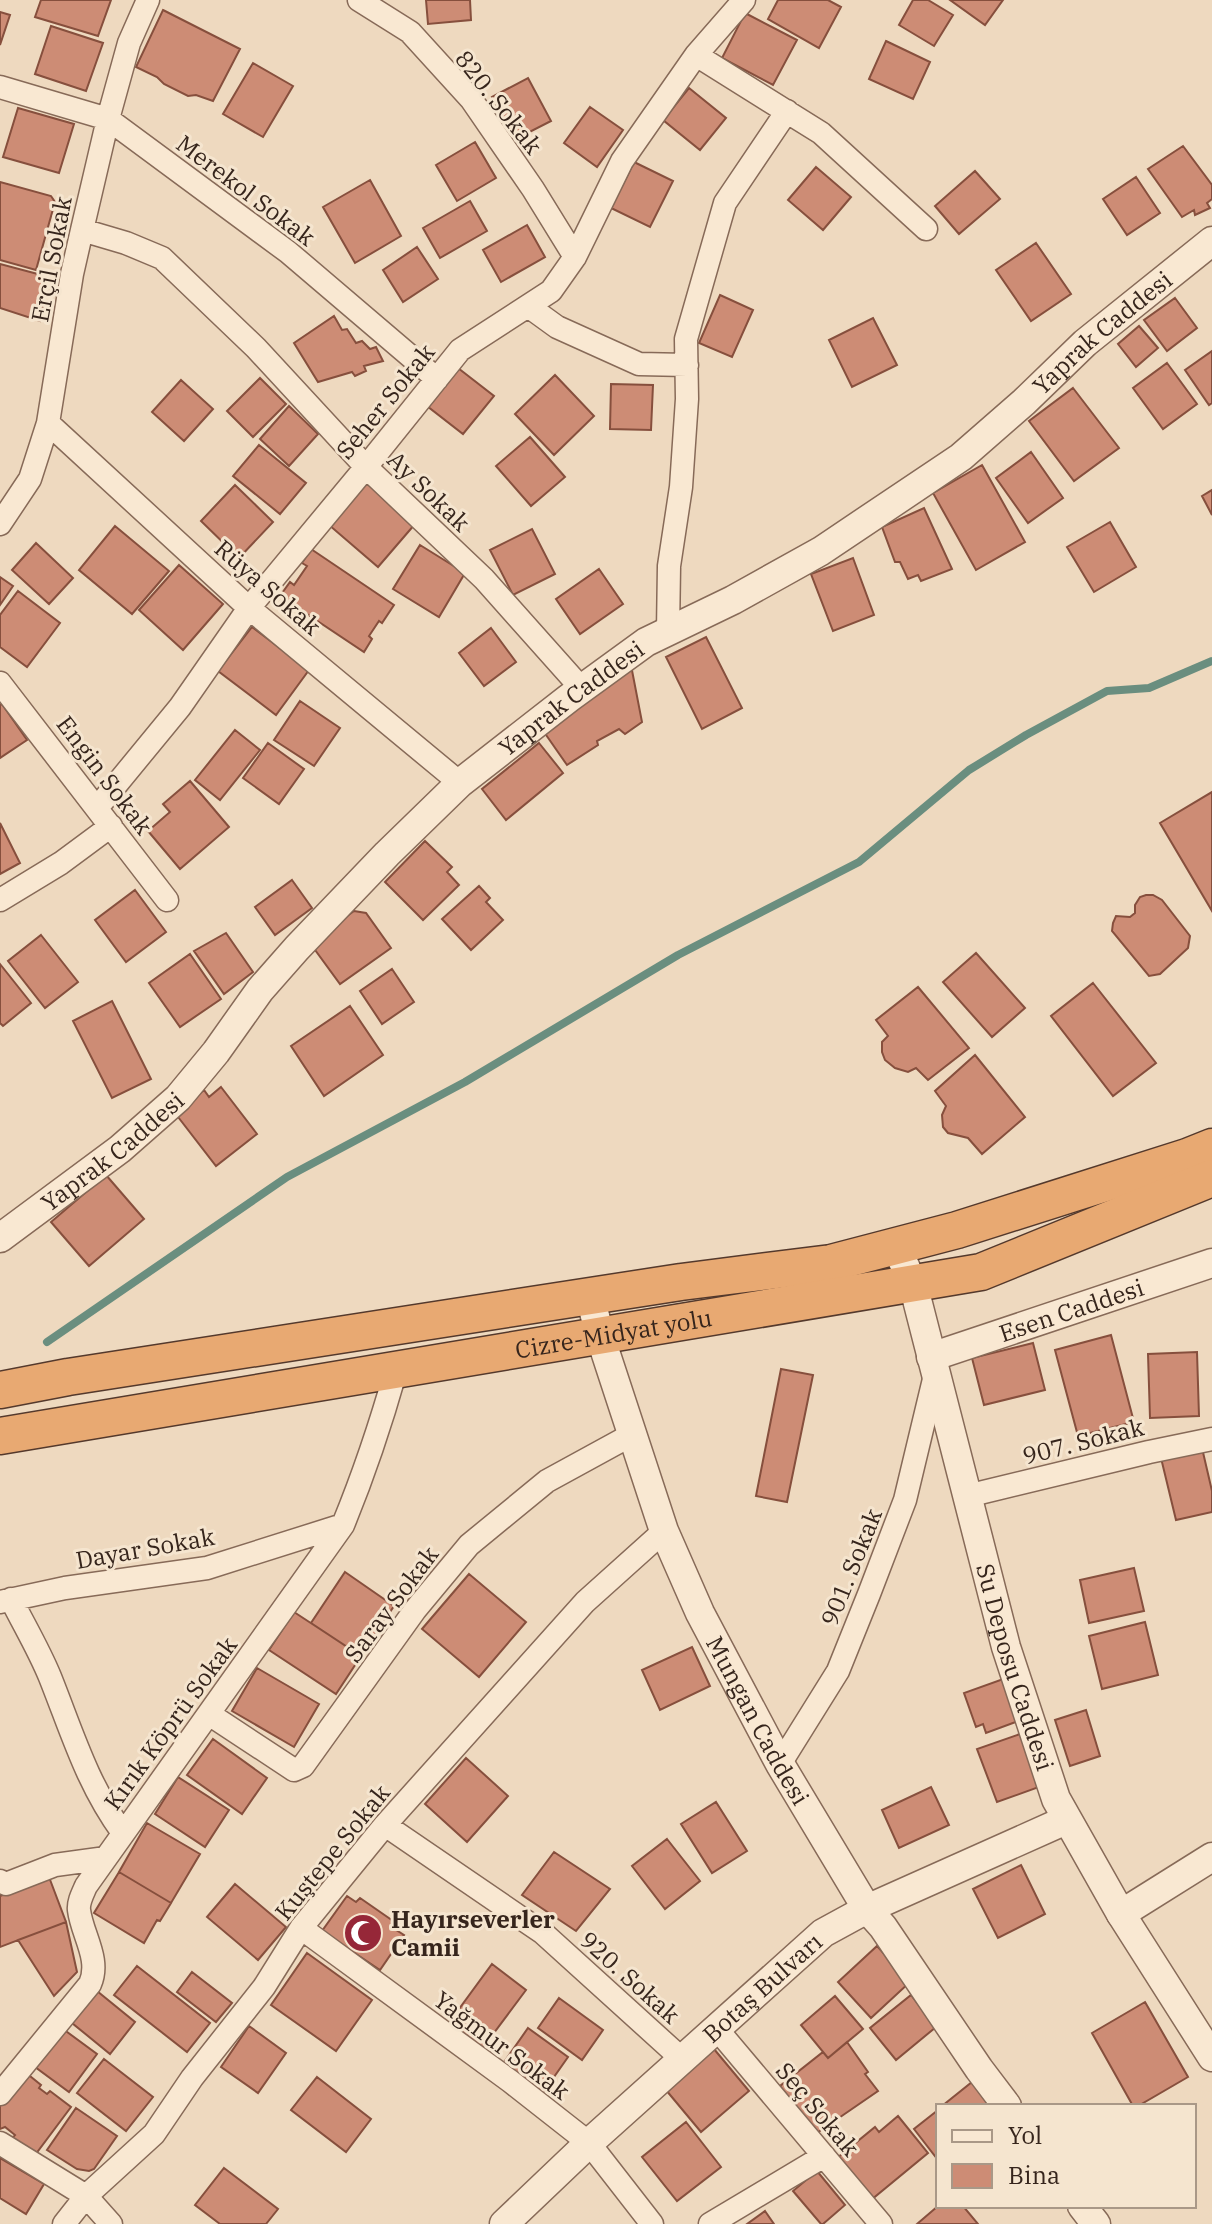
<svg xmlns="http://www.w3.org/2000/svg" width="1212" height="2224" font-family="'IBM Plex Serif',serif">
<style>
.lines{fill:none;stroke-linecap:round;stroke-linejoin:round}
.stream{stroke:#6a8e7f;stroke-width:8}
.building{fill:#cd8c75;stroke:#864f3d;stroke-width:2}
.minor-casing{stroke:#876a58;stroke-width:25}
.tertiary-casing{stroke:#876a58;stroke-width:31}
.trunk-casing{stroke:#54392c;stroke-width:39}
.minor{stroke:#f9e8d2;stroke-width:22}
.tertiary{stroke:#f9e8d2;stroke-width:28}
.trunk{stroke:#e8a972;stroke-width:36}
.labels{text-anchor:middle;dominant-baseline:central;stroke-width:6;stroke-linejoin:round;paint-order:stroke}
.street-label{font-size:24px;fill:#36251c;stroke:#f5e5cf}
.poi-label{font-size:24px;font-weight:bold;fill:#36251c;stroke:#f5e5cf;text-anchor:start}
</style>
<rect width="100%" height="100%" fill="#eed9bf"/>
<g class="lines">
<path class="stream" d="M47,1342L287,1177L465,1082L678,955L859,862L969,770L1026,735L1107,691L1149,688L1212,661"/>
</g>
<path class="building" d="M41,0H111L98,36L35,17Z
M426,0H470L471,20L428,24Z
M778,0H828L841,7L819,48L768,19Z
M913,0H928L953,15L934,46L899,25Z
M950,0H1003L985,25Z
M163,10L240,49L213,101L196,95L188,96L164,84L157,77L136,67Z
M0,12L10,15L0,45Z
M745,13L797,40L773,85L722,58Z
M51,26L103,43L86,91L35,74Z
M886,41L930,62L913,99L869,79Z
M253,63L293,86L263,137L223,114Z
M528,78L551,121L514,140L492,97Z
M689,88L726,118L700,150L663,120Z
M590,107L623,130L597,167L564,143Z
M18,108L74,124L59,173L3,157Z
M475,142L496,178L457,201L436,165Z
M1183,146L1212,185V199L1207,203L1210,208L1195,215L1194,210L1182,217L1148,169Z
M634,162L673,181L650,227L611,208Z
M816,167L851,197L823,230L788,200Z
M975,171L1000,199L959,234L935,206Z
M1136,177L1160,213L1127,235L1103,199Z
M370,180L401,236L355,263L323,207Z
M0,182L51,196L55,202L36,270L0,260Z
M470,201L487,231L440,258L423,228Z
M527,225L545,257L501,282L483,250Z
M1036,243L1071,294L1031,321L996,270Z
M417,247L438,279L403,302L383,270Z
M0,264L49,277L40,321L0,308Z
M720,295L753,310L732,357L699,343Z
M1175,298L1197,328L1167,351L1144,320Z
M334,316L342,330L347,329L356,343L362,341L370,349L376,347L383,361L364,366L366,371L355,376L352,372L318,382L294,343Z
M873,318L897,365L852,387L829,340Z
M1139,326L1158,348L1136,367L1118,344Z
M1212,351V403L1209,405L1185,370Z
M1167,363L1197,404L1163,429L1133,388Z
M458,368L494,396L463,434L427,406Z
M555,375L594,416L554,455L515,414Z
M260,378L286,404L253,437L227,411Z
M181,380L213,409L184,441L152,412Z
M611,384L653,385L651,430L610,429Z
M1073,388L1119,448L1074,481L1029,421Z
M289,406L318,434L289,466L260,439Z
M530,437L565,477L531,506L496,466Z
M259,445L306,483L280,514L233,476Z
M1031,452L1063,498L1028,523L996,478Z
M982,465L1025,542L976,570L933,493Z
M367,482L415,524L378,567L329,525Z
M235,485L273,522L239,558L201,521Z
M1212,490V515L1202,496Z
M924,508L952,569L921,581L918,575L908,579L900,562H895L882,527Z
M1110,522L1136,567L1094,592L1067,547Z
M115,526L169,571L132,614L79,570Z
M532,529L555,574L513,595L490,550Z
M36,543L73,578L49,604L12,570Z
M420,545L465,573L439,617L393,589Z
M311,549L394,605L382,623L379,621L369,636L372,639L364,652L280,596L290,582L294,585L307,566L302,563Z
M853,558L874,615L833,631L811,574Z
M179,565L223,604L183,650L139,610Z
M599,569L623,604L580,634L556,599Z
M0,577L13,586L0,605Z
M18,591L60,623L27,667L0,647V615Z
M252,627L309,670L276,715L218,671Z
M491,628L516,662L484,686L459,653Z
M706,637L742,708L702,729L666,657Z
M630,660L642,722L625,734L619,729L597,741L598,745L567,765L544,732Z
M300,701L340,728L314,766L274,740Z
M2,704L27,740L0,758V705Z
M235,730L260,750L220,800L195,780Z
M268,743L304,769L279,804L243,778Z
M539,743L563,773L506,820L482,789Z
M190,781L229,827L180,869L148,831L170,812L163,804Z
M1212,792V911L1160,823Z
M0,823L20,863L0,874Z
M425,841L452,867L447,872L459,885L423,920L385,882Z
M292,880L312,908L275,935L255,907Z
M479,886L490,898L486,902L503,920L471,950L442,919Z
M135,890L166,932L126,962L95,920Z
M1146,895H1153L1162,900L1190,936L1188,948L1160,974L1149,976L1112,931L1113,923L1116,916L1130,917L1135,913V905L1140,897Z
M354,911L366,913L391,948L340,984L310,943Z
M226,933L253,972L224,994L194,951Z
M41,935L78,982L45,1008L8,961Z
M976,953L1025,1008L992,1037L943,982Z
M190,954L221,999L180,1027L149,983Z
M0,964L31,1003L3,1026L0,1023Z
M392,969L414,1002L382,1024L360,991Z
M1093,983L1156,1063L1113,1096L1051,1016Z
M918,987L969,1048L928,1080L916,1068L908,1072L895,1068L885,1060L882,1052V1042L888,1036L876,1020Z
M112,1001L151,1079L112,1098L73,1021Z
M350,1006L383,1055L324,1096L291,1046Z
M975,1055L1025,1117L982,1154L968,1138L948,1133L943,1127L942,1115L946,1106L935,1091Z
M221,1087L257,1134L216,1166L175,1113L204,1090L209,1097Z
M106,1175L144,1219L89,1266L51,1222Z
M1111,1335L1134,1422L1078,1436L1055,1350Z
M1033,1343L1045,1390L984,1405L972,1358Z
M1197,1352L1199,1416L1150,1418L1148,1354Z
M781,1369L813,1375L787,1502L756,1496Z
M1202,1448L1212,1491V1512L1176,1520L1161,1458Z
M1134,1568L1144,1611L1089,1623L1080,1580Z
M345,1572L394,1606L361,1656L311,1623Z
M469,1574L526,1622L479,1677L422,1629Z
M294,1612L361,1656L336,1694L269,1650Z
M1145,1622L1158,1675L1102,1689L1089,1636Z
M692,1647L710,1686L660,1710L642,1670Z
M257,1668L319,1704L294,1747L232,1711Z
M1006,1678L1021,1720L986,1733L983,1724L976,1727L964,1693Z
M1086,1710L1100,1756L1070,1766L1055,1720Z
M1020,1734L1039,1787L997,1802L977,1749Z
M213,1739L267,1778L242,1814L187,1775Z
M466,1758L508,1796L467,1842L425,1804Z
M178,1777L229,1810L205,1847L155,1814Z
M931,1787L949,1825L899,1848L882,1810Z
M716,1802L747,1851L712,1873L681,1824Z
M147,1823L200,1854L171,1903L119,1872Z
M667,1839L700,1881L665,1909L632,1866Z
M554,1852L610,1889L576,1931L522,1895Z
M1021,1865L1045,1914L998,1938L973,1889Z
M119,1872L171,1903L160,1921L157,1920L144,1943L94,1913Z
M49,1877L66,1922L0,1947V1896Z
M235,1884L286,1927L258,1960L207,1917Z
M347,1896L356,1902L360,1898L396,1923L393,1928L404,1935L380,1970L322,1931Z
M66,1922L77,1972L54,1996L18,1940Z
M877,1946L910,1982L871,2018L838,1982Z
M307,1953L372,2000L336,2051L271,2005Z
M492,1964L526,1990L482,2049L448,2024Z
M137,1966L210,2023L187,2052L114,1995Z
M192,1972L232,2003L216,2022L177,1992Z
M97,1991L135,2022L110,2054L72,2023Z
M911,1995L936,2027L896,2060L870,2028Z
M835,1996L863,2029L828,2058L801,2025Z
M559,1998L603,2030L582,2060L538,2028Z
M1145,2002L1188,2077L1138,2106H1133L1092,2033Z
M59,2026L97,2054L69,2092L31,2064Z
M249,2026L286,2053L258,2093L221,2067Z
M528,2028L568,2057L542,2094L502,2065Z
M847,2042L868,2072L865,2074L878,2091L817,2133L780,2086L823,2052L828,2058Z
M714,2049L749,2091L701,2132L666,2090Z
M104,2059L153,2097L126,2131L77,2093Z
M25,2072L41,2085L39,2088L47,2094L50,2091L71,2107L35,2155L12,2138L15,2135L5,2127L0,2129V2105Z
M317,2077L371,2119L346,2152L291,2110Z
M977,2078L998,2106H942Z
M76,2108L117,2136L94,2169L89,2171L77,2169L47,2150Z
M938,2110V2160L914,2129Z
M898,2116L928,2153L871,2200L836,2159L875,2127L879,2132Z
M686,2122L721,2167L677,2201L642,2157Z
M0,2158L44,2184L26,2214L0,2198Z
M224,2168L278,2209L266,2224H220L195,2205Z
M817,2171L845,2205L823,2224H821L793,2191Z
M938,2206H963L978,2224H917Z
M765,2211L774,2224H747Z"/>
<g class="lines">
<g class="minor-casing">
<path id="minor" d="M359,0L410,32L471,99L533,189L575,257
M696,55L821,133L926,229
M0,87L108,119L288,252L437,379
M82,230L126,243L162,258L256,348L366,467L484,579L582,689
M528,306L557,327L639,364L687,365
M48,423L249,608L460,783
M0,524L30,479L48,423L72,274L82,230L108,119L129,43L148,0
M668,631L669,566L681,487L687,399L686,339L725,203L787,111
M0,683L167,900
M97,808L180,707L249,608L366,467L460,350L551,291L575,257L622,161L696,55L744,0
M0,900L61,863L111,826
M967,1496L1149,1452L1212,1439
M11,1599C24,1625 39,1650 50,1677C72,1732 87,1784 123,1833
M0,1602L65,1588L207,1568L343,1525
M209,1714L294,1770L303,1766L415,1610L469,1545L547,1481L633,1434
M780,1764L838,1671L869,1594L905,1500L935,1375
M385,1825L543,1933L682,2059
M0,1881L6,1884L55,1865L106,1858
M301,1928L510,2081L589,2143L652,2224
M716,2028L881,2224
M0,2094L90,1984C101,1959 82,1935 79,1910C78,1902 83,1893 86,1886L343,1525C364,1474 381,1423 396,1370
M0,2143L86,2196L111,2224
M64,2224L86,2196L154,2134L192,2078L264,1987L301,1928L385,1825L585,1602L664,1531
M710,2224L824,2156"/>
</g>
<g class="tertiary-casing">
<g id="tertiary">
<path id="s1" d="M0,1238L120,1149L178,1098L216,1052L260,990L297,948L387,854L460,783L569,698L646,642L733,600L821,551L961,457L1024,402L1085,343L1212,241"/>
<path id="s2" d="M896,1246L913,1284L1006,1647L1056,1799L1121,1914L1212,2057"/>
<path id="s3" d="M590,1296L600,1336L664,1531L700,1613L780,1764L867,1909L883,1927L979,2069L1007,2106"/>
<path id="s4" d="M931,1357L1212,1263"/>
<path d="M1121,1914L1212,1857"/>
<path d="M1082,2206L1096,2224"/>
<path id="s5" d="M504,2224L589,2143L823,1933L867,1909L1066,1820"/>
</g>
</g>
<g class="trunk-casing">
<g id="trunk">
<path d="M0,1390L68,1377L681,1282L831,1263L957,1230L1187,1157L1212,1147"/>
<path id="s6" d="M0,1436L981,1272L1212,1178"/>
</g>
</g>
<use href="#minor" class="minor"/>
<use href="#tertiary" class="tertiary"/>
<use href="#trunk" class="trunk"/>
</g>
<defs>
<g id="mosque-disc" transform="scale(2)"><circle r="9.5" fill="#962738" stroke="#f5e5cf"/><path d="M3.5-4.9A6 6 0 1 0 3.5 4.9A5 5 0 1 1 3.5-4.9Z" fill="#fff"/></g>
</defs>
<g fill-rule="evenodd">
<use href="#mosque-disc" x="363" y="1933"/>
</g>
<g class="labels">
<g class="street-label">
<text transform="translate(499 102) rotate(52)">820. Sokak</text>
<text transform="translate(246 190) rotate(37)">Merekol Sokak</text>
<text transform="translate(51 259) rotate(-79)">Erçil Sokak</text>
<text stroke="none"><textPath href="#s1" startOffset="1438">Yaprak Caddesi</textPath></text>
<text transform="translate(385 401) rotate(-51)">Seher Sokak</text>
<text transform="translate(429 491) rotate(44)">Ay Sokak</text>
<text transform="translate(268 587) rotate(41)">Rüya Sokak</text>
<text stroke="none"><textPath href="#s1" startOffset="790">Yaprak Caddesi</textPath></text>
<text transform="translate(105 775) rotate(53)">Engin Sokak</text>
<text stroke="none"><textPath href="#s1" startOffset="142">Yaprak Caddesi</textPath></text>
<text stroke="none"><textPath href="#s4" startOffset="148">Esen Caddesi</textPath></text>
<text stroke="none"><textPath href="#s6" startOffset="622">Cizre-Midyat yolu</textPath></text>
<text transform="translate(1083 1441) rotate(-14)">907. Sokak</text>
<text transform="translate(145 1548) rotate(-10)">Dayar Sokak</text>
<text transform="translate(851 1567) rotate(-68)">901. Sokak</text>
<text transform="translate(391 1604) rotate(-53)">Saray Sokak</text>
<text stroke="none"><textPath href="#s2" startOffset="438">Su Deposu Caddesi</textPath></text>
<text stroke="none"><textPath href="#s3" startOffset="458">Mungan Caddesi</textPath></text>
<text transform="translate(170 1723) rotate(-54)">Kırık Köprü Sokak</text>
<text transform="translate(332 1852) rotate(-51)">Kuştepe Sokak</text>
<text transform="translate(630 1977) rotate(42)">920. Sokak</text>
<text stroke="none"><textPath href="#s5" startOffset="350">Botaş Bulvarı</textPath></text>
<text transform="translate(502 2045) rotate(37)">Yağmur Sokak</text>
<text transform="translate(818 2109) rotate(50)">Seç Sokak</text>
</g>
<g class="poi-label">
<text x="391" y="1919">Hayırseverler<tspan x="391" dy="28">Camii</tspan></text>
</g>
</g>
<rect x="936" y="2104" width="260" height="104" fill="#f5e5cf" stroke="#a99887" stroke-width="2"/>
<rect x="952" y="2130" width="40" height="12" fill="#f9e8d2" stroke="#a99887" stroke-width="2"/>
<text x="1008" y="2144" font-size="24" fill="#36251c">Yol</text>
<rect x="952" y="2164" width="40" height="24" fill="#cd8c75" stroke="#a99887" stroke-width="2"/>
<text x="1008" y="2184" font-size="24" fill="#36251c">Bina</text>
</svg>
